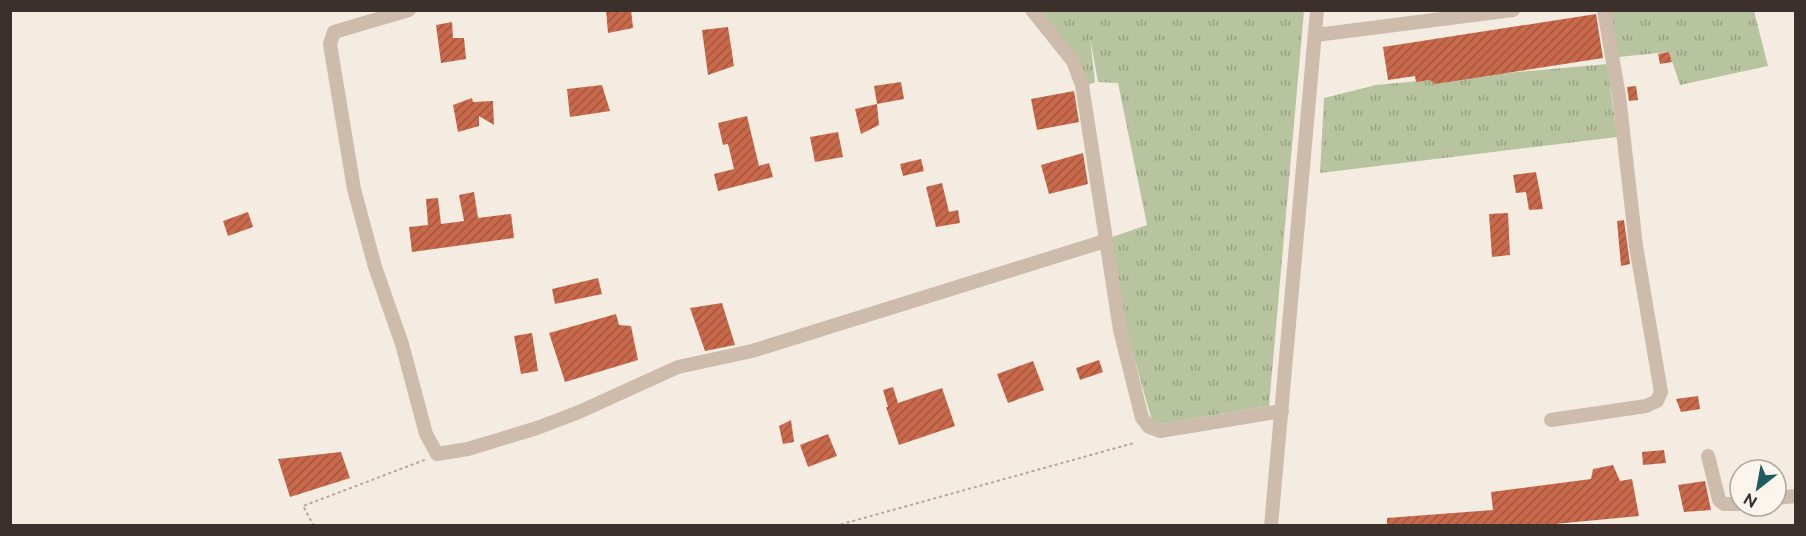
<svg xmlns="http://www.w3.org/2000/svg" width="1806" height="536" font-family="Raleway,sans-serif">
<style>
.grass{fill:url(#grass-tufts)}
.building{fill:url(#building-hatch)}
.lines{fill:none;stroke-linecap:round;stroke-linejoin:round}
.path{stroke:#b9a596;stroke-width:2;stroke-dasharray:3 3;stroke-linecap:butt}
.minor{stroke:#cdbbac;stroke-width:14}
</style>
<defs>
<pattern id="grass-tufts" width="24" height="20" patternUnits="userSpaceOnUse" patternTransform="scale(1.5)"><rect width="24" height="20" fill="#b8c4a0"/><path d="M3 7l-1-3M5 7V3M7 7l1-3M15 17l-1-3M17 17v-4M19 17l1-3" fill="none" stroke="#97a083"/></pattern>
<pattern id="building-hatch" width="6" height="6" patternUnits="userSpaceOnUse" patternTransform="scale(1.5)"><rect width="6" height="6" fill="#c8694b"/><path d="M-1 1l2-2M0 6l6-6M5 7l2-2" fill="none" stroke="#a4573f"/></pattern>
</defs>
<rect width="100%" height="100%" fill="#f4ebe1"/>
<path class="grass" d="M1040,11H1304L1269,406L1159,424L1152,421L1121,311L1109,238L1147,225L1118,83L1098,82L1090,37L1095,82L1088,85Z
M1608,11H1754L1768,66L1680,85L1669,52L1618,57Z
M1607,64L1617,137L1320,173L1324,98L1376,85Z"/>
<path class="building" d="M606,10H631L633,28L608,33Z
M1596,14L1603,58L1435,84L1430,80L1416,82L1415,76L1388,80L1383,47Z
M452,22L453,38H464L466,59L441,63L436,25Z
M728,27L734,66L708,75L702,30Z
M1669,52L1672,62L1660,64L1658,54Z
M901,82L904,99L877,104L874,86Z
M602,85L610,111L570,117L567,89Z
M1636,86L1638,100L1629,101L1627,87Z
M1074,91L1079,122L1037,130L1031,99Z
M472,98L473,102L493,101L494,125L479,116V126L458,132L453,105Z
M877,104L879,125L861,134L855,109Z
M747,116L759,166L769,163L773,177L718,191L714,174L734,169L728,144L723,145L718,123Z
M838,132L843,157L815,162L810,137Z
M1083,153L1088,184L1049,194L1041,165Z
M921,159L924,171L903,176L900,164Z
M1536,172L1543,209L1529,210L1526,192L1516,193L1513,175Z
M942,183L949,212L958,210L960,223L936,227L926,187Z
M474,192L478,218L511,214L514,238L412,252L409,227L428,225L426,199L438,198L441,224L464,221L459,195Z
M248,212L253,227L228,236L223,221Z
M1508,213L1510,255L1492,257L1489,214Z
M1624,220L1630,264L1621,266L1617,221Z
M598,278L602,294L555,304L552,289Z
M722,303L735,345L705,351L690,308Z
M616,314L619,325L631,326L638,360L565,382L549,333Z
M532,333L538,371L521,374L514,336Z
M1099,360L1103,372L1080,380L1076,368Z
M1033,361L1044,390L1008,403L997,374Z
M893,387L898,403L942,388L955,426L899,445L886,407H888L883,390Z
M1698,396L1700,409L1681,412L1676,399Z
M791,420L794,442L783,444L779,426Z
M828,434L837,456L808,467L800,445Z
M1664,450L1666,463L1643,465L1642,452Z
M341,452L350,478L290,497L278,459Z
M1613,465L1620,481L1632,479L1639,516L1544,525H1387V518L1493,510L1491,492L1591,479L1593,469Z
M1705,481L1711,510L1684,512L1678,485Z"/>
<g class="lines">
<path class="path" d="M314,526L303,506L427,459
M835,526L1134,443"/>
<path class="minor" d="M409,10L334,32L330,44L354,189L375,267L402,344L426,434L437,454L468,449L537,428L579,412L678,367L752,351L1105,241
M1032,10L1073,61L1082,85L1120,330L1142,418L1149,427L1160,431L1282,411
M1316,35L1513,10
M1551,420L1646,406L1657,401L1661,392L1636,246L1619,96L1604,10
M1708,456L1719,500L1724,504H1740
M1776,498L1796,496
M1271,526L1317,10"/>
</g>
<rect width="1806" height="536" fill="none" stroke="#3b302b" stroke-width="24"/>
<g transform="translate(1758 488) rotate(211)"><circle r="28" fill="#fbf5ee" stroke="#aea6a0" stroke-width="1.5"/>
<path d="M0-4.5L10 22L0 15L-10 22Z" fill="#1f5a5e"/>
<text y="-9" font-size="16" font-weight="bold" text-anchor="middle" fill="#3b302b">N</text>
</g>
</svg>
